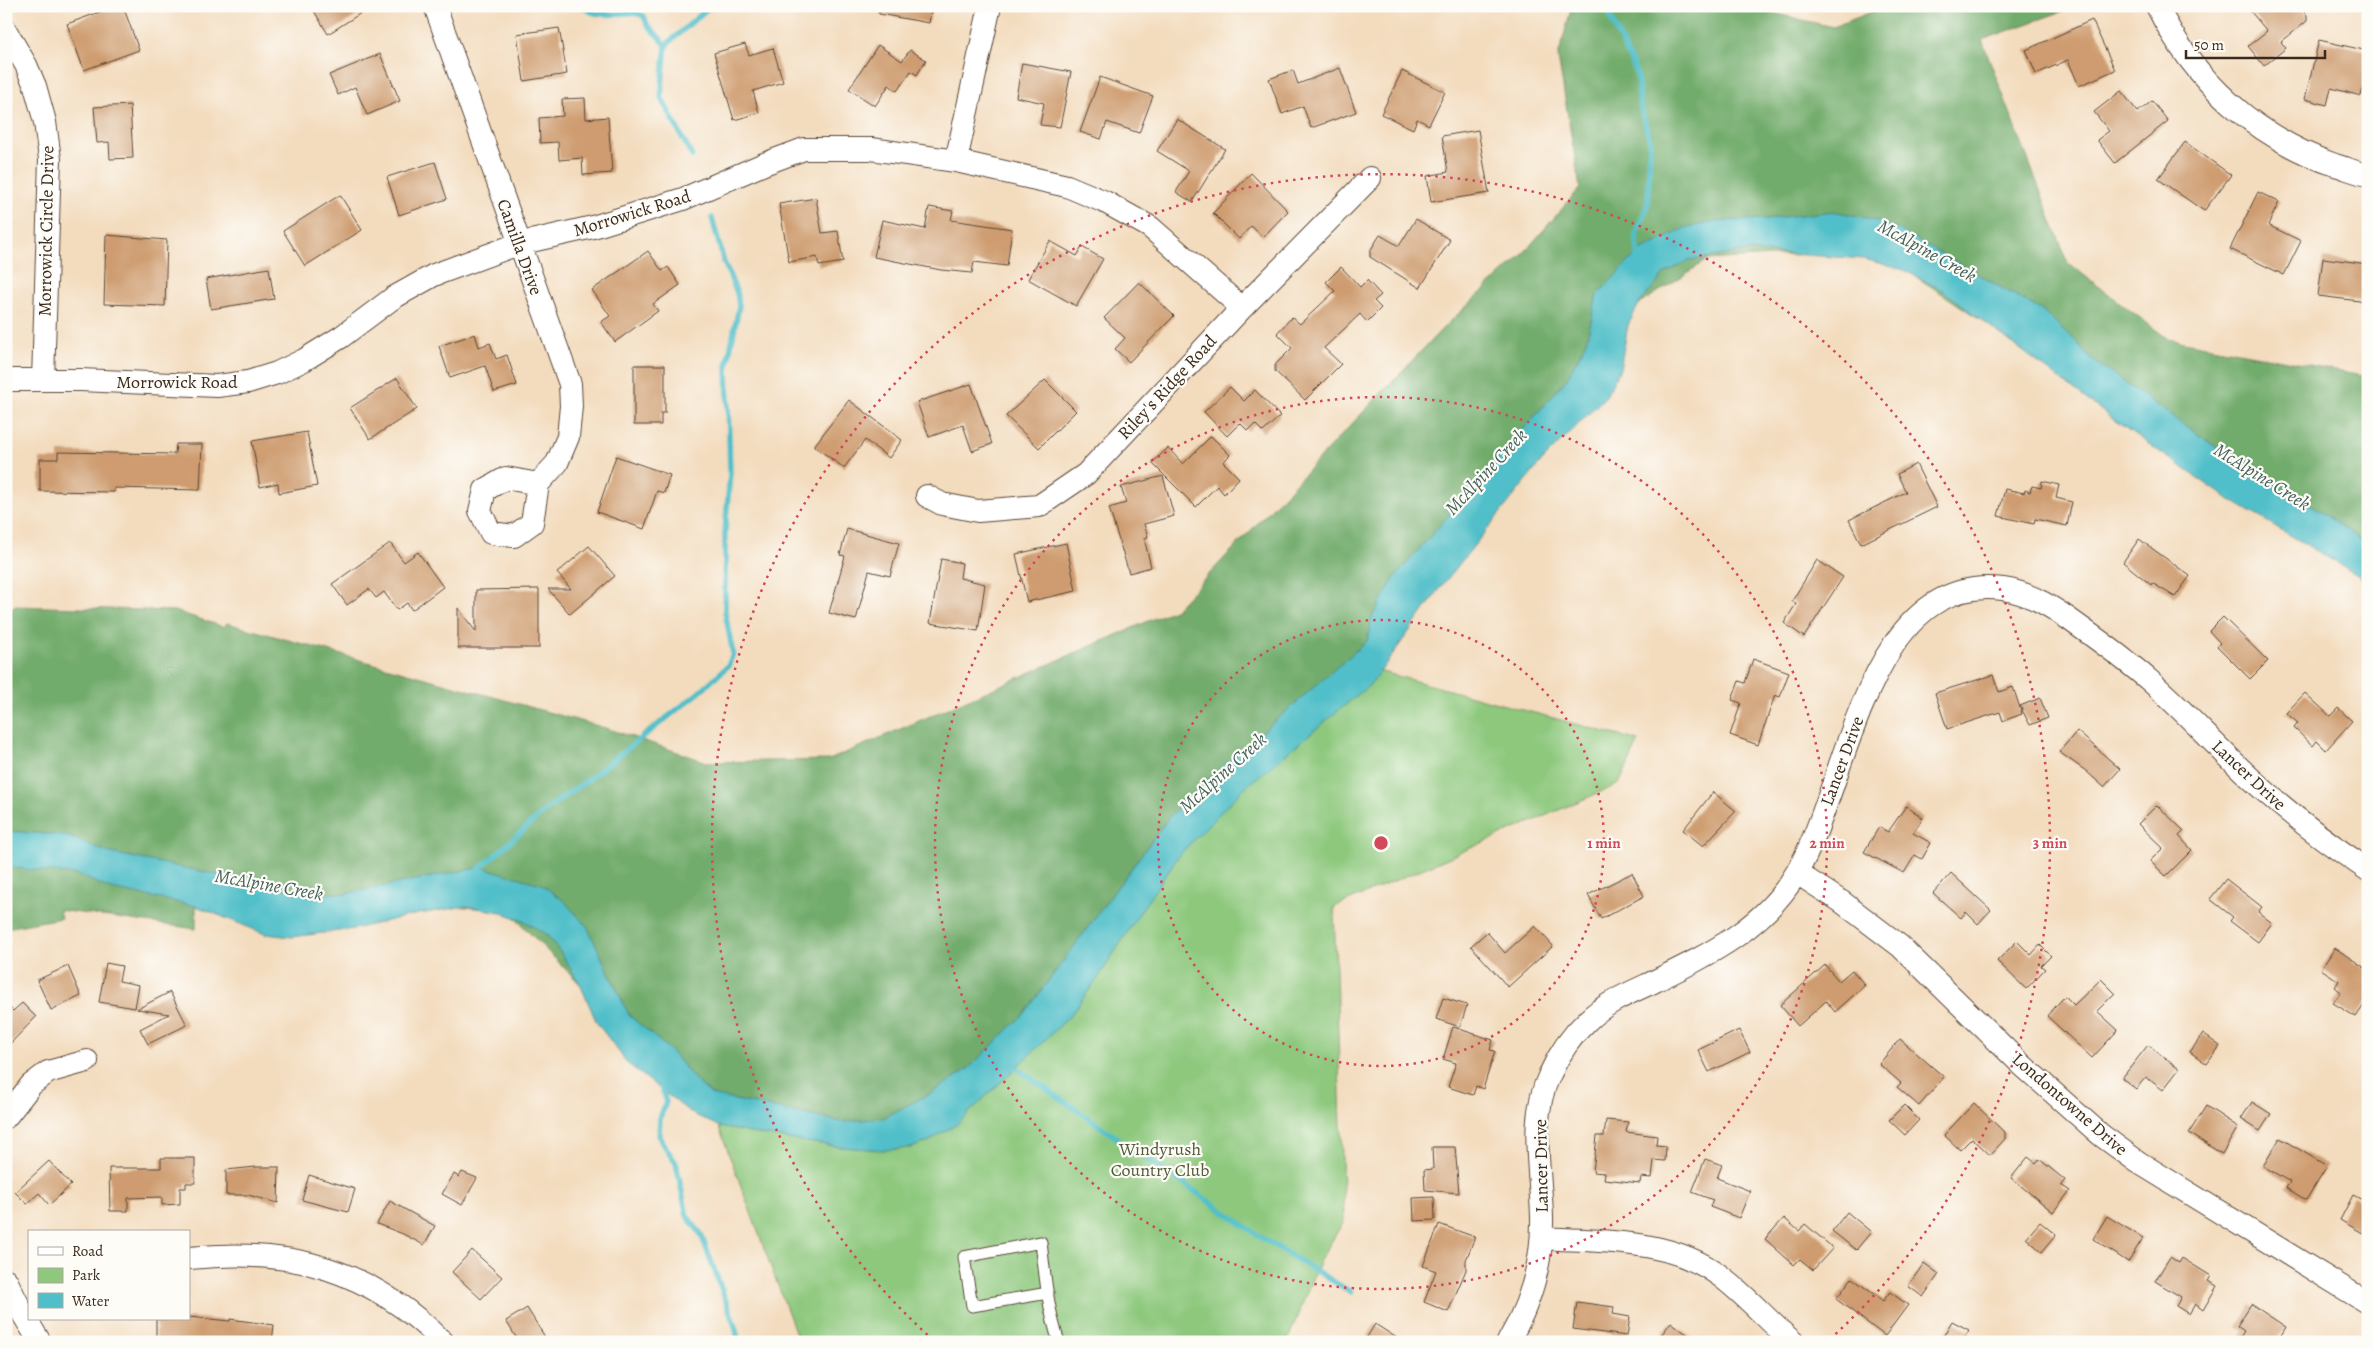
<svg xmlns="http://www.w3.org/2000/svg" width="2374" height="1348" font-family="Alegreya,serif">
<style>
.green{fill:#8dc87d;stroke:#64794e}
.forest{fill:#72ac6c;stroke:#566b45}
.water{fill:#51bfc9;stroke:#467474}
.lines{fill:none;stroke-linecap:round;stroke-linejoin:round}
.stream{stroke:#51bfc9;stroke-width:5.5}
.building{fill:#ce9c70}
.service-casing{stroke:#574536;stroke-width:13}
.minor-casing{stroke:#574536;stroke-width:24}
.service{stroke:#fff;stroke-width:11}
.minor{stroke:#fff;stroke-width:22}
.ring{fill:none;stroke:#d1495b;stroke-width:2.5;stroke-dasharray:2.5 5}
.labels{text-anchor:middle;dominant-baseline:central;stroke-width:4.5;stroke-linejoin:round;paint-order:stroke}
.street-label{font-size:18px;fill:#3b2a1e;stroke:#fdfcf7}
.park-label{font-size:18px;fill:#54593a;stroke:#fdfcf7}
.water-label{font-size:19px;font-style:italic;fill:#435e5a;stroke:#fdfcf7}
.centre{fill:#d1495b;stroke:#fdfcf7;stroke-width:2.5}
.ring-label{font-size:15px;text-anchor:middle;font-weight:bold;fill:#d1495b;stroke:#fdfcf7;stroke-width:4.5;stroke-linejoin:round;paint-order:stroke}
</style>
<rect width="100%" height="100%" fill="#fdfcf7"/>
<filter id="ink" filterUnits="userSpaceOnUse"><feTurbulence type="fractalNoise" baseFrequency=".02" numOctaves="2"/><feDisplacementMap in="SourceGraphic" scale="10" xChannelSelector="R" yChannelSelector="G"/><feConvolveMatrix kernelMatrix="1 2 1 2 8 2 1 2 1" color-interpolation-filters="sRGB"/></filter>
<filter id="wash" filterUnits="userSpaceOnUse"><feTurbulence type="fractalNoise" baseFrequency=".0096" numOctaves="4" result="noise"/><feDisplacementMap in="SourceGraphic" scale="20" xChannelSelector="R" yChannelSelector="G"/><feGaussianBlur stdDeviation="1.12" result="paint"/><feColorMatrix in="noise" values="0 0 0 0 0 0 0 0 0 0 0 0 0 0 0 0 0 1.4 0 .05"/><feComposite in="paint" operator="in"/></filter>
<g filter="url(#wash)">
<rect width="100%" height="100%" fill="#f3dbbd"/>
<path class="green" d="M1367,668L1639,741L1619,784L1334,907L1344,1221L1319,1262L1287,1342H799L710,1103L1169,852Z"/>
<path class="forest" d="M1572,6H1742L1833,27L1887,6H2077L1982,40L2068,263L2168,339L2368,376V577L1876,250L1707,260L1635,307L1367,668L1169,852L1108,946L903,1132L761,1126L672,1077L508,911L196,882V929L59,910L61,918L6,928V612L16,606L175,611L224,627L227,623L609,729L707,762L829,760L1176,609L1444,327L1522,255L1580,188L1558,57Z"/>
<path class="water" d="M1833,211L1872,219L1901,231L2041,310L2075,340L2091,359L2230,457L2321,512L2368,545V585L2359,576L2224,496L2111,418L1942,290L1904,270L1864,259L1746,251L1688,261L1665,273L1639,304L1628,325L1620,369L1606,396L1542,461L1444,583L1372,683L1243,789L1180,854L1144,906L1096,981L1068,1018L957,1124L928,1142L911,1148L884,1150L840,1147L767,1136L720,1127L691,1113L628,1064L597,1023L580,984L561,953L547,935L526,922L501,912L466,906L408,916L354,929L292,937L265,934L196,906L111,889L78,875L6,867V831L65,835L107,852L293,890L344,894L481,867L541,884L564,901L587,926L629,1015L670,1050L696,1081L712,1095L842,1122L883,1118L933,1092L968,1069L1024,1014L1169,817L1216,772L1367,641L1372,617L1395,577L1566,380L1586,343L1597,295L1638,252L1687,227L1722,221L1766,219Z"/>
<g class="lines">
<path class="stream" d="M583,6C599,23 626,7 644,16L647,24L666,45
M1607,6L1613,24L1637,74L1640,105L1650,141L1648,203L1636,235L1638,252L1642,258
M692,156L661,97L666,45L708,8L715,6
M477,871L547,809L586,781L696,695L728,666L733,654L725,612V532L730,473L727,366L739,306L737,293L724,262L712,218
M1012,1065L1262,1238L1351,1292
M660,1083L666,1102L660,1118L659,1137L676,1163L687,1216L701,1234L734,1323L739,1342"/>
</g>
<g id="blocks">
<path class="building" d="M116,6H123L139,50L84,70L67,24Z
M311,6H372L328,34Z
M879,6H932L929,23L879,14Z
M2246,6H2299L2307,15V21L2281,42L2286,48L2264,66L2248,46L2267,31Z
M2092,20L2115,70L2079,86L2068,60L2036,74L2026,50Z
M559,28L567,74L524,81L517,34Z
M2319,40L2368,51V69L2361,96L2331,88L2327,105L2305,99Z
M745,44L749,55L773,48L783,82L753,91L759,113L734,120L714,53Z
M878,45L902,61L910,50L926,60L917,75L911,71L897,91L889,85L875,106L849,89Z
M380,54L400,101L367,115L355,87L338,95L329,75Z
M1022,63L1071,72L1060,127L1040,125L1044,103L1016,97Z
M1340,68L1356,112L1311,128L1303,106L1282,114L1269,79L1293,70L1298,84Z
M1402,71L1445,92L1429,125L1417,119L1413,129L1381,114Z
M1100,77L1153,96L1139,133L1107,122L1101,139L1080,132Z
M2121,91L2138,112L2152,101L2168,121L2115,163L2097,140L2109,131L2094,112Z
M585,98L586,119L608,117L612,173L583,175L582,158L559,160L558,142L540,143L539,118L563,116L562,99Z
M130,105L133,158L110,159L109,142L97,143L94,107Z
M1177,119L1225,149L1192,202L1176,192L1189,171L1157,151Z
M1478,130L1489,193L1431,202L1427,176L1448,172L1442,136Z
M2185,142L2231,175L2204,211L2158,179Z
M435,162L447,199L399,215L387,177Z
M1251,173L1288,211L1263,237L1251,226L1239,239L1213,213Z
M2258,192L2279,202L2268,225L2301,241L2284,275L2230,249Z
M340,195L362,230L305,266L283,231Z
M816,198L822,233L838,231L843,262L819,266L817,257L789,262L779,204Z
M929,207L953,211L951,220L1012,229L1007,266L974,262L972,273L941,270L874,257L882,220L925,229Z
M1416,219L1450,240L1420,288L1370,257V251L1380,235L1399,246Z
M106,235L167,240L165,306L104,304Z
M1050,241L1077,256L1082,247L1103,259L1076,306L1028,279Z
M648,251L662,271L668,267L680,285L653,304L658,311L615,342L601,322L610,316L592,290Z
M2323,258L2368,264V302L2318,296Z
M1341,267L1360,287L1367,280L1381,295L1374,301L1381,308L1367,322L1360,314L1324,348L1341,364L1305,400L1275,371V365L1292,348L1277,333L1292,317L1300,324L1335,291L1326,282Z
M269,268L274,299L211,309L206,279Z
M1139,282L1174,316L1129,362L1115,349L1125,338L1104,318Z
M475,334L479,347L490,343L496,359L507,355L517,385L494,392L485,366L450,378L439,346Z
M634,365H665V413H661V425H634Z
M397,378L417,409L370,439L350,408Z
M1045,380L1076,411L1039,448L1006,416Z
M971,384L992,444L972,451L963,425L929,437L917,402Z
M1230,387L1244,401L1255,390L1280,416L1263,432L1255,424L1248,431L1240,423L1227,436L1204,412Z
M849,400L902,440L889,458L865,440L844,468L814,446Z
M307,432L317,486L279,493L278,483L260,487L252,441Z
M1211,436L1230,455L1223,462L1239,478L1224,494L1217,486L1196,507L1152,463L1168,448L1183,464Z
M176,444H202L200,490L114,488V492L40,491V459H58V452L175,454Z
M616,456L670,475L664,493L657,491L644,529L597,512Z
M1916,464L1937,507L1861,544L1849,520L1906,492L1897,474Z
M1163,476L1174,516L1144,524L1148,537L1144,538L1151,567L1129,573L1109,508L1126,503L1121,487Z
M2042,481L2059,485L2056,498L2072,502L2067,526L2035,519L2034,524L1998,516L2005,489L2024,493L2025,490L2030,492L2032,486L2041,488Z
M847,529L899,543L890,576L869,571L856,620L829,613L845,556L840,555Z
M2139,539L2190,576L2175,597L2152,583L2151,585L2123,562Z
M390,543L404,562L418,552L443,587L412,610L407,603L397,610L384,592L376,598L369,589L347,605L332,584Z
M1066,543L1076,591L1027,602L1016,554Z
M589,546L615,576L570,614L548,589H571L557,573Z
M941,559L962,563L960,578L985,584L978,631L930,623Z
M1817,560L1843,577L1804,637L1784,623L1796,604L1792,601Z
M539,589V648H458V608L476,632V590Z
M2223,617L2268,661L2250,679L2217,646L2220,643L2209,631Z
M1753,659L1789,672L1780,697L1775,695L1758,745L1730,735L1741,703L1732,700L1739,681L1745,683Z
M1993,675L1999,692L2013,687L2022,714L2003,721L2000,712L1947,729L1935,693Z
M2305,693L2330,716L2338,708L2352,721L2326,750L2317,741L2313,746L2294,728L2298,723L2286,713Z
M2040,698L2048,718L2030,725L2020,706Z
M2077,731L2120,769L2104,787L2086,771L2059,752Z
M1713,792L1736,811L1703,846L1683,830Z
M2157,805L2184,831L2179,836L2192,850L2166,876L2150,861L2163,848L2138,824Z
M1906,806L1923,818L1913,833L1931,843L1922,859L1915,855L1904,873L1864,852L1879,827L1888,832Z
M1632,873L1644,896L1601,919L1588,895Z
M1951,873L1991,910L1978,924L1966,912L1961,918L1933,893Z
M2226,879L2262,907L2258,912L2272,923L2258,942L2230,921L2233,917L2210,899Z
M1535,926L1553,946L1508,987L1471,946L1487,932L1505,953Z
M2017,941L2031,955L2040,945L2051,956L2041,966L2045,969L2026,989L1997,961Z
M2335,948L2368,970V999L2356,1017L2333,1003L2341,992L2335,987L2339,981L2321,969Z
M106,963L122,966L119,981L139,985L135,1008L99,1002Z
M1825,965L1839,981L1852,970L1865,985L1835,1012L1826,1001L1798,1026L1780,1005Z
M68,966L81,996L51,1010L37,980Z
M2101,979L2115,993L2097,1011L2118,1030L2092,1058L2047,1016L2065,996L2074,1005Z
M170,992L187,1025L148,1044L140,1029L169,1014L137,1009Z
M1443,998L1467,1005L1460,1027L1436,1019Z
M22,1003L36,1017L6,1048V1004L13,1011Z
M1453,1027L1493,1040L1490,1050L1495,1051L1483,1089L1476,1086L1473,1095L1448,1087L1456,1063L1443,1059Z
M1739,1030L1750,1052L1709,1072L1698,1050Z
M2203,1034L2220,1046L2207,1064L2190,1052Z
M1900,1039L1944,1077L1919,1106L1897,1087L1901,1083L1879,1064Z
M2148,1045L2179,1069L2163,1090L2146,1077L2136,1089L2122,1078Z
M2252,1102L2271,1114L2260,1131L2241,1119Z
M1974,1103L2005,1133V1139L1990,1155L1972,1138L1960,1150L1944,1135Z
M1904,1105L1919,1120L1905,1135L1889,1120Z
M2206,1106L2238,1127L2222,1154L2189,1133Z
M1606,1120L1628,1122L1626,1132L1657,1136L1656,1145L1666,1146L1665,1161L1654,1160L1652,1178L1641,1177L1640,1183L1604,1179L1605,1173L1593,1172L1597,1136H1604Z
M2280,1138L2327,1166L2306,1200L2286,1188L2290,1182L2263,1166Z
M1432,1147H1455L1459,1193L1425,1190L1424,1170L1433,1169Z
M2028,1157L2036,1163L2039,1159L2065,1180L2061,1185L2070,1191L2053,1212L2011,1178Z
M161,1158H195V1183H186V1188H180V1204L162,1205V1197L128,1198V1211H110L109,1168H161Z
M1705,1159L1722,1165L1717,1178L1750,1191L1739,1218L1710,1207L1713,1200L1692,1192Z
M49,1161L71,1185L49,1205L39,1193L27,1204L15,1192Z
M256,1167H279L278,1203L248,1195H226V1170Z
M462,1172L477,1178L462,1205L442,1194L454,1174L459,1177Z
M309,1175L355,1189L348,1212L302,1200Z
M2353,1195L2368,1203V1236L2340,1220Z
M1434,1197L1435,1220L1414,1221L1413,1198Z
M390,1201L435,1226L424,1245L403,1234L377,1224Z
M1847,1212L1871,1232L1856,1250L1832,1231Z
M2107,1216L2143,1238L2128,1262L2093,1239Z
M1784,1218L1799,1231L1805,1224L1833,1248L1813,1270L1800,1259L1794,1265L1765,1239Z
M2040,1222L2056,1235L2042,1252L2026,1238Z
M1439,1224L1475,1237L1466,1260V1270L1448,1312L1424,1302L1436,1271L1423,1266Z
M472,1250L502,1277L481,1299L452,1272Z
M2170,1257L2179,1263L2182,1258L2211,1276L2208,1281L2217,1286L2203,1310L2195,1304L2189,1314L2176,1306L2181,1297L2155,1281Z
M1924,1263L1939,1274L1923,1297L1908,1286Z
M1852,1278L1883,1301L1890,1292L1908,1305L1885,1336L1836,1299Z
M1577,1302L1614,1307L1613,1314L1630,1317L1627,1336L1573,1329Z
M2251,1304L2286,1327L2277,1342H2237L2244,1331L2237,1326Z
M527,1308L548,1342H519L506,1321Z
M189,1317L230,1321V1319L274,1325L272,1342H156V1319H189Z
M1952,1321L1969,1330L1962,1342H1940Z
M1671,1322L1697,1342H1656Z
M1375,1324L1403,1342H1364Z"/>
</g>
</g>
<g filter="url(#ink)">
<use href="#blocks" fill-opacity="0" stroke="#574536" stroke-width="1"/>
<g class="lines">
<g class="service-casing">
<path id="service" d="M1048,1293L972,1306L964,1257L1041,1242C1045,1276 1048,1310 1059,1342"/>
</g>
<g class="minor-casing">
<path id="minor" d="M435,6L570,384L571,406L568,437L557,463L538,484L532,523L514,536L491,533L480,511L485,490L506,478L538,484
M2157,6C2193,80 2256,138 2335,165C2346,168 2357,173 2368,175
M6,31L26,65L35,86L45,122L50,159L43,380
M956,161L990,6
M6,380H80L217,386L248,382L277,373L304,360L341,337L393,298L434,275L518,244L593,227L683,199L764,164L804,149H871L956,161L1067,186L1105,202L1150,227L1242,308
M927,496L942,504L978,511L1039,506L1086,474L1242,308L1370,178
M1797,873L1842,902L1900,946L2022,1065L2101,1135L2138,1162L2368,1303
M6,1117L31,1085L48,1072L87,1061
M1542,1238C1601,1242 1668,1238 1719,1275C1746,1295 1767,1320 1793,1342
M189,1258C290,1247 370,1269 443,1342
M6,1280L24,1316L40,1342
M1508,1342C1530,1304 1543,1261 1542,1217C1541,1171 1528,1118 1550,1074C1559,1054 1571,1036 1587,1021C1604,1004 1627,994 1649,984C1706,956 1764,929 1797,872C1847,788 1867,571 2003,589C2032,593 2057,610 2080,627C2104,644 2127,661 2149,680C2187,713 2221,752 2259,786C2293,817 2329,844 2368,870"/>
</g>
<use href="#service" class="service"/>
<use href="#minor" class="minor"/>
</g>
</g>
<g class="ring">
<circle cx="1381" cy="843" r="223"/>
<circle cx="1381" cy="843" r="446"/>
<path d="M933 1340A669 669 0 1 1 1829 1340"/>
</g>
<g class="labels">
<g class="street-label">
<text transform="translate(632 213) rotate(-17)">Morrowick Road</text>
<text transform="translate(46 231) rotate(-89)">Morrowick Circle Drive</text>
<text transform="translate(520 247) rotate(70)">Camilla Drive</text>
<text x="177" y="382">Morrowick Road</text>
<text transform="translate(1167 387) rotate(-47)">Riley's Ridge Road</text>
<text transform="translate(1842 761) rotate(-70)">Lancer Drive</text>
<text transform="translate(2249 775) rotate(43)">Lancer Drive</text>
<text transform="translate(2070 1104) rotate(41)">Londontowne Drive</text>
<text transform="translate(1541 1166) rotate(-91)">Lancer Drive</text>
</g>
<g class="park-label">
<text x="1160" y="1149">Windyrush<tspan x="1160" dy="21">Country Club</tspan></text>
</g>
<g class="water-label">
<text transform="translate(1927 251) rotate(29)">McAlpine Creek</text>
<text transform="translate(1486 472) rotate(-47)">McAlpine Creek</text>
<text transform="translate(2262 477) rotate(32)">McAlpine Creek</text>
<text transform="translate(1223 773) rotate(-42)">McAlpine Creek</text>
<text transform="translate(269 885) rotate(10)">McAlpine Creek</text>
</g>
</g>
<circle cx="1381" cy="843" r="8" class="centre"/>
<g class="ring-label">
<text x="1604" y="848">1 min</text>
<text x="1827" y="848">2 min</text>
<text x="2050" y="848">3 min</text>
</g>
<rect width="2374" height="1348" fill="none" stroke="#fdfcf7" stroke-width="25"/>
<rect x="28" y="1230" width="162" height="90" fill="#fdfcf7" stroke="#afa8a0"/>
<rect x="38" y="1247" width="25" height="8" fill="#ffffff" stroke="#afa8a0"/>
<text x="72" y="1256" font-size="15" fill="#3b2a1e">Road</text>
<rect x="38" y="1268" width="25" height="15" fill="#8dc87d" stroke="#afa8a0"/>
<text x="72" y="1280" font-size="15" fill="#3b2a1e">Park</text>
<rect x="38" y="1293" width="25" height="15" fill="#51bfc9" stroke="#afa8a0"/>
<text x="72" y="1306" font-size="15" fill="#3b2a1e">Water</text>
<path d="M2186 50v8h139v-8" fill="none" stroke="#3b2a1e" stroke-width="2.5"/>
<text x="2194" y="50" font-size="15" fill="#3b2a1e" stroke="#fdfcf7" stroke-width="4" paint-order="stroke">50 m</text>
</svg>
